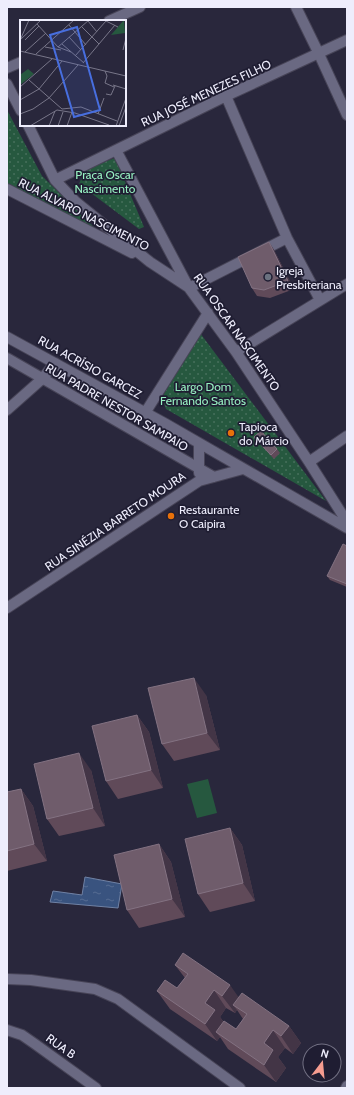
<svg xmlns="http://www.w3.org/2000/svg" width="354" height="1095" font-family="Cabin,sans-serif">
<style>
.park{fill:url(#park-dots)}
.garden{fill:#26583f}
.water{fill:url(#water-ripples);stroke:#6f81a4}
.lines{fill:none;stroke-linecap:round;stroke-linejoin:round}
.minor-casing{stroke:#474457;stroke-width:12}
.minor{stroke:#6a6982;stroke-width:10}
.wall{fill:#604a59;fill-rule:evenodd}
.shaded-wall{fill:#433546}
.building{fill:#6f5c6b;stroke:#837282}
.worship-dot{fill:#6b7280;stroke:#1f1d32;stroke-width:1.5}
.food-dot{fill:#e8710a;stroke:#1f1d32;stroke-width:1.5}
.labels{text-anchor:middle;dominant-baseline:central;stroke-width:3.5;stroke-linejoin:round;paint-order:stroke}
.street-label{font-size:12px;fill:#eeedfc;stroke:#1f1d32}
.park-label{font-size:12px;fill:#97f0c1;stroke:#1f1d32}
.poi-label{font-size:12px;fill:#eeedfc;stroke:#1f1d32;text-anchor:start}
.inset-road{fill:none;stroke:#787689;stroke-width:1}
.view{fill:#476edf;fill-opacity:0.15;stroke:#476edf;stroke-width:2}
.inset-edge{fill:none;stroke:#eeedfc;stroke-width:2}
</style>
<defs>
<pattern id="park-dots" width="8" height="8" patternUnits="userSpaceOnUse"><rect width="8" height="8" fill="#26583f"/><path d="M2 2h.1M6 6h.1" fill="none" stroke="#46705c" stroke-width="1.8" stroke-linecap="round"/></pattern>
<pattern id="water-ripples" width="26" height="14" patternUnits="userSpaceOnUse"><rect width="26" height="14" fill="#39537f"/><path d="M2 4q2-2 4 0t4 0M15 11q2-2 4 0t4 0" fill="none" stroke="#566c92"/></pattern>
</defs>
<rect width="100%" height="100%" fill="#29273c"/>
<path class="park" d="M7,110L42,176L106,239L7,185Z
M115,158L144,227L139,229L79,184L85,169Z
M200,333L326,501L166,409L163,401L164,394Z"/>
<path class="garden" d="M208,779L217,813L197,818L187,784Z"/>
<path class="water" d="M85,877L122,884L118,908L50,902L53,891L82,895Z"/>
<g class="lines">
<g class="minor-casing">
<path id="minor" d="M296,7L319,54L347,115
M109,21L140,7
M7,68L21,62
M7,84L21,111
M226,96L287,238L320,300
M28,125L55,180L76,202L150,262L188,287
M116,150L189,288L236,352L309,462L347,522
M55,180L226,96L347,40
M7,189L132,253
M189,288L287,238
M7,337L166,424L347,528
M236,352L347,284
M7,358L214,477
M7,410L42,379L55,363
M145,413L208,313
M199,443V473
M309,462L347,436
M7,608L199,481L243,469
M7,979L31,980L95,989L118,999L240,1088
M7,1030L22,1035L35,1044L96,1088
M346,1088L347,1086"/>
</g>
<use href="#minor" class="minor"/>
</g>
<path class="wall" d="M269,242L274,250L294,289L270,298L257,296L252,288Z
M254,437L277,449L280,453L274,459L257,441Z
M347,546V587L330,580L327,576Z
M206,695L220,750L174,761L162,744Z
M137,715L149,732L163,788L118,799L106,781Z
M91,770L105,826L59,836L47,819Z
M21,789L33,806L47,861L7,871V792Z
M230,828L242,845L255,901L210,912L198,894Z
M159,844L171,862L185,917L139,928L127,910Z
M175,965L239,997L289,1026L301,1043L293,1054L285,1048L278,1057L286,1068L276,1082L228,1049L220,1037L217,1041L170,1009L157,991L177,988L185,978ZM226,1008L235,1013L237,1010L243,1019L236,1029L223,1021L220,1017Z"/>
<path class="shaded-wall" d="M269,242L274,250L294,289L288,281Z
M194,678L206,695L220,750L207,733Z
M137,715L149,732L163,788L151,770Z
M79,753L91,770L105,826L93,808Z
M21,789L33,806L47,861L34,844Z
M230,828L242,845L255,901L243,883Z
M159,844L171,862L185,917L172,899Z
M230,985L242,1002L233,1005L237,1010L235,1013L222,996Z
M214,990L226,1008L220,1017L227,1027L216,1032L220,1037L217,1041L205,1024V1003Z
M289,1026L301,1043L293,1054L281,1036Z
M273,1030L285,1048L278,1057L286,1068L276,1082L264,1065V1043Z"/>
<path class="building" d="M269,242L288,281L264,290L252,288L238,257Z
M261,431L277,449L271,455L254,437Z
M343,544L347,546V584L327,576Z
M194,678L207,733L162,744L148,688Z
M137,715L151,770L106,781L92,726Z
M79,753L93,808L47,819L34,764Z
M21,789L34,844L7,851V792Z
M230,828L243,883L198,894L185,839Z
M159,844L172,899L127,910L114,855Z
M183,953L230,985L222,996L214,990L205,1003L215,1010L205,1024L157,991L165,980L177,988L188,974L175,965Z
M242,993L289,1026L281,1036L273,1030L264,1043L273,1050L264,1065L216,1032L224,1021L236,1029L247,1014L233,1005Z"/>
<circle class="worship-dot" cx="268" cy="277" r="4"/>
<g class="food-dot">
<circle cx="231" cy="433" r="4"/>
<circle cx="171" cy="516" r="4"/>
</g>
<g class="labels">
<g class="street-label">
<text transform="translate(206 93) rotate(-25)">RUA JOSÉ MENEZES FILHO</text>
<text transform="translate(84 214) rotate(27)">RUA ALVARO NASCIMENTO</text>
<text transform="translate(237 332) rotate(55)">RUA OSCAR NASCIMENTO</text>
<text transform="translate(90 367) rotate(29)">RUA ACRÍSIO GARCEZ</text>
<text transform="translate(117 407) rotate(30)">RUA PADRE NESTOR SAMPAIO</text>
<text transform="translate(115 521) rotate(-34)">RUA SINÉZIA BARRETO MOURA</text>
<text transform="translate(61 1046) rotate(36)">RUA B</text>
</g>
<g class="park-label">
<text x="105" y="174">Praça Oscar<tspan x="105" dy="14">Nascimento</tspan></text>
<text x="203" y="386">Largo Dom<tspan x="203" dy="14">Fernando Santos</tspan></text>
</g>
<g class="poi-label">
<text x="276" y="270">Igreja<tspan x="276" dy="14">Presbiteriana</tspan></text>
<text x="239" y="426">Tapioca<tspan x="239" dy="14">do Márcio</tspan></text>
<text x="179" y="509">Restaurante<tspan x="179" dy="14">O Caipira</tspan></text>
</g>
</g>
<g transform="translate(20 20)">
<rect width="106" height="106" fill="#29273c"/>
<path d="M104,0L105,13L91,15ZM8,49L14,54L0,65V55Z" fill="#26583f"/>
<path class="inset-road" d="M68,1L77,12M86,1L98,7M17,4L38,27L51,32M49,5L66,25M61,6L79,24M49,17L61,30M1,18L9,0M0,20L21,0M5,20L19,6M42,24L64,43M25,27L41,30M38,27L69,0M103,30L106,18M0,31L106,56M5,32L26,13M16,34L54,0M55,36L86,1M63,43L95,5M85,51L87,56L85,63L94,67M9,60L42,89L61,87L97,101M93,65L106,69M0,67L32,39M86,74L91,75L95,66M0,80L19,69L42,41M0,94L13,89L29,78L58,45M78,94L84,78M10,106L37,90L55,93L89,105M29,106L35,91M38,106L43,92M47,106L52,92M96,106L106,78M99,106L106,87"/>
<path class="view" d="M57,7L80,90L54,97L30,15Z"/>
<rect width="106" height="106" class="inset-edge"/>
</g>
<rect width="354" height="1095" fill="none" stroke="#eeedfc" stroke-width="16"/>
<g transform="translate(322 1063) rotate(16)"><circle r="19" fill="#1f1d32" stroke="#727083"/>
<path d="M0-3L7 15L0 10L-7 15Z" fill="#f59c90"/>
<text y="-6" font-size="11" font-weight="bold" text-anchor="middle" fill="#eeedfc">N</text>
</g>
</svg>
